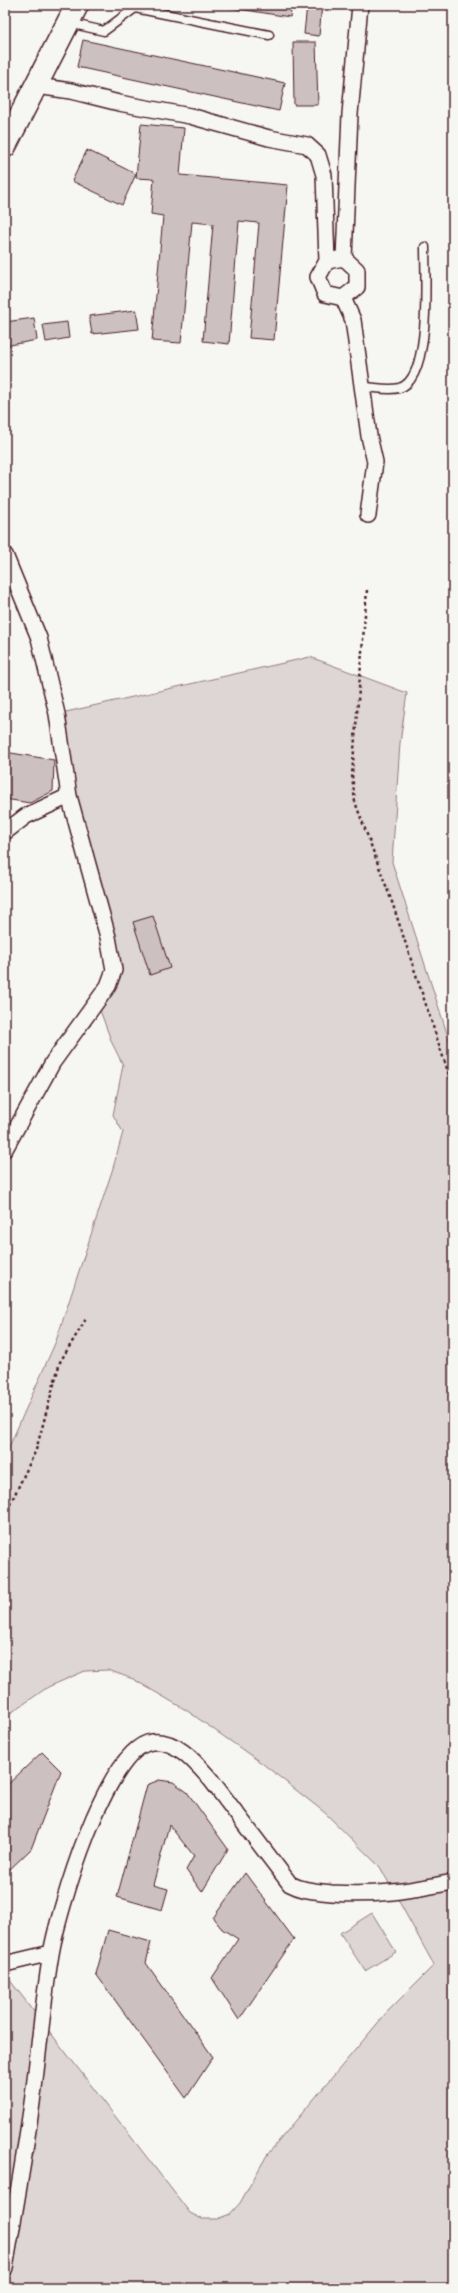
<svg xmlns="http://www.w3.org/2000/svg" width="458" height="2293" font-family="'Balsamiq Sans',sans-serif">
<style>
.green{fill:#ddd6d5;stroke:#947a80}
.building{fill:#ccc1c0;stroke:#4a1f2b}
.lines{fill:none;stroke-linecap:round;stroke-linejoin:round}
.lane-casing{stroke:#4a1f2b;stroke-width:11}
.street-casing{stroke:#4a1f2b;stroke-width:18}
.secondary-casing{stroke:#4a1f2b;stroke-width:25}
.path{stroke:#4a1f2b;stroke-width:2.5;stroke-dasharray:3 3;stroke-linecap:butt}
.lane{stroke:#f6f6f2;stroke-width:8}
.street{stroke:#f6f6f2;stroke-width:15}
.secondary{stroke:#f6f6f2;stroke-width:22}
</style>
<rect width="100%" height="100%" fill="#f6f6f2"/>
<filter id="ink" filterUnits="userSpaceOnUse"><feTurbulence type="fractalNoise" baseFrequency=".025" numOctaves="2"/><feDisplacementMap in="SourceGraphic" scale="8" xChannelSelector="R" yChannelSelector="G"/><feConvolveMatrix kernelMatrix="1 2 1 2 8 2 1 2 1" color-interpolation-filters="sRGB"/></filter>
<g filter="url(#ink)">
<path class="green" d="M310,657L407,693L400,743L392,862L453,1052V2288H5V1974L190,2213L202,2219H217L230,2214L240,2203L267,2155L387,2012L434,1965L380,1867L324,1812L263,1764L186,1710L133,1679L108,1670L85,1671L48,1687L5,1717V1456L56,1341L113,1168L123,1132L113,1115L123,1065L112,1043L97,1002L111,979L57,714Z
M372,1913L396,1952L365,1971L340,1933Z"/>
<path class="building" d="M213,5H292L290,17Z
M307,5H322L319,36L304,34Z
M83,40L285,83L279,111L77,67Z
M293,42H316L318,105H294Z
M141,124L184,128L180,175L288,185L274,340L249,338L259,223L239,221L229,344L203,341L213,224L192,222L181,343L152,341L163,216L151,214L154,179L136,178Z
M87,150L136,174L122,205L72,181Z
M136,310L139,329L92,334L89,316Z
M34,318L37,340L5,346V322Z
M67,322L69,338L46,342L43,325Z
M5,752L54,760L53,791L30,803L5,799Z
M153,916L170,968L150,975L133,922Z
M42,1752L61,1771L31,1849L5,1874V1787Z
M159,1780L173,1782L187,1792L228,1849L202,1892L186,1870L194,1856L169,1825L153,1885L168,1889L162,1910L117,1897L147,1785Z
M245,1873L294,1939L239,2020L212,1978L238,1939L222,1929L213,1918Z
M108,1930L151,1942L146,1963L213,2057L186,2098L96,1974Z"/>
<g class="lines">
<g class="lane-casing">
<path id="lane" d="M69,23L104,31L135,8L269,35
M363,387C373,387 389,391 399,388C432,380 425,275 425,247"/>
</g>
<g class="street-casing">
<path id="street" d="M37,86L71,91L119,103L190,116L269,138L307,145L318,155L324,175L327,261L318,277L325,294L343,298L357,287V270L344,258L327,261
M344,258L350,114L360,5
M343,298L353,320L369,436L375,462L368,515
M5,555L39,638L57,714L69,796L108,937L114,970L108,986L53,1062L5,1149
M5,832L26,816L69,796
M5,1964L51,1953
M5,2268C15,2211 25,2154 33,2096C39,2049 43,2001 51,1954C58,1913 106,1747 152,1742C177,1739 196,1763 211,1780L290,1884C303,1891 316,1891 331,1893C377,1896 408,1891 453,1882"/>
</g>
<g class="secondary-casing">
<path id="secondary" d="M5,146L77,5"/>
</g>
<path class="path" d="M367,590L352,775L355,802L392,902L453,1087
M5,1515L36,1450L60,1362L86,1319"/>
<use href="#lane" class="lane"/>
<use href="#street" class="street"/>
<use href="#secondary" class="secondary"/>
</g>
</g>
<rect width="458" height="2293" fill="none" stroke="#f6f6f2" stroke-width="20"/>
<rect x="10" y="10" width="438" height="2273" fill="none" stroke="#4a1f2b" stroke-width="1.5" filter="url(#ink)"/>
</svg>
